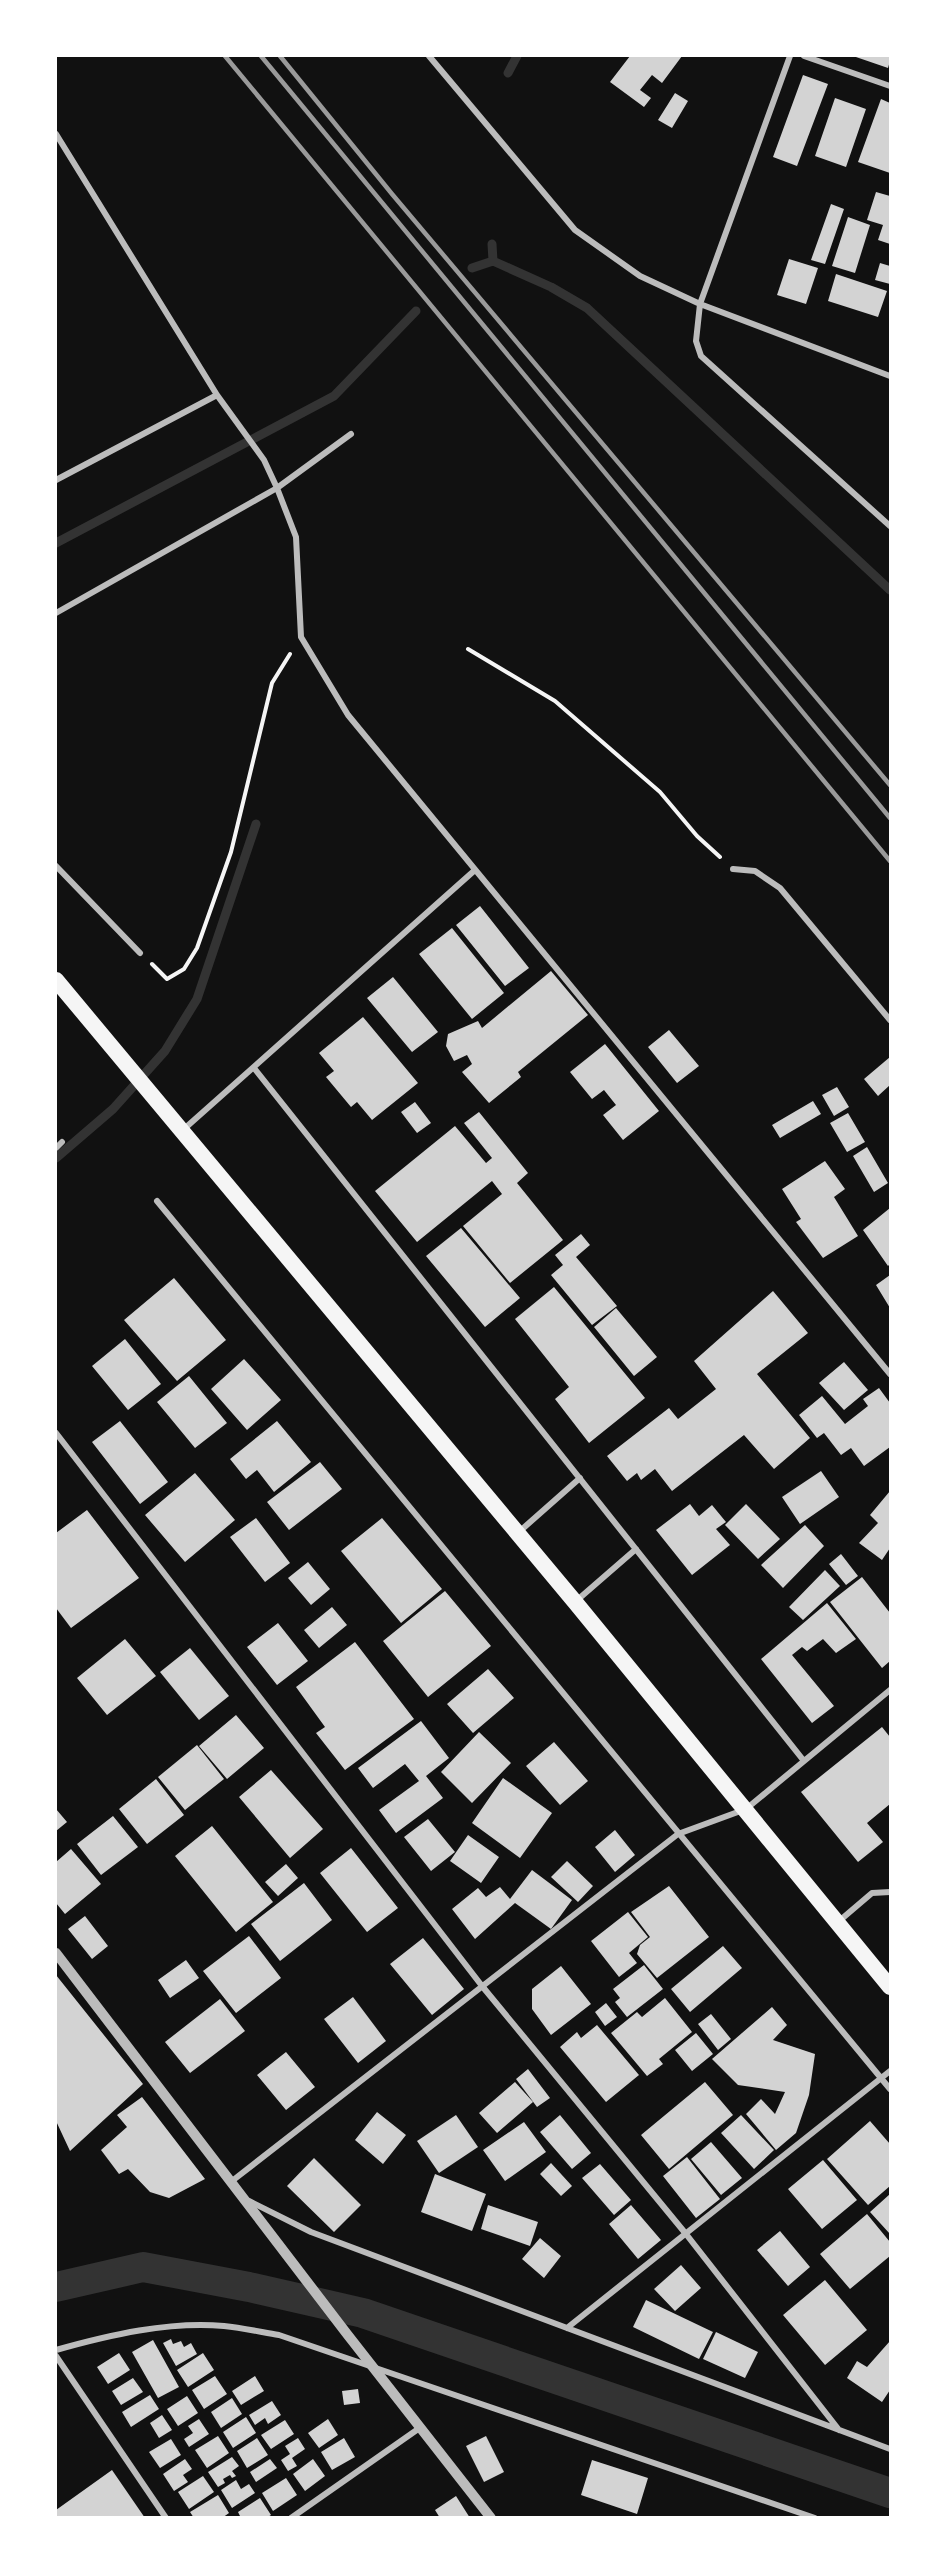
<svg xmlns="http://www.w3.org/2000/svg" width="946" height="2573" font-family="'Roboto Condensed',sans-serif">
<style>
.lines{fill:none;stroke-linecap:round;stroke-linejoin:round}
.stream{stroke:#333;stroke-width:9}
.canal{stroke:#333;stroke-width:30}
.building{fill:#d3d3d3}
.path{stroke:#f5f5f5;stroke-width:4}
.minor{stroke:#bcbcbc;stroke-width:6}
.tertiary{stroke:#bcbcbc;stroke-width:10}
.trunk{stroke:#f5f5f5;stroke-width:16}
.rail{stroke:#9a9a9a;stroke-width:4.5}
</style>
<rect width="100%" height="100%" fill="#111"/>
<g class="lines">
<path class="stream" d="M508,73L517,56
M492,244L493,261
M472,268L493,261L551,287L587,308L890,590
M56,543L334,396L416,311
M56,1158L113,1109L165,1051L197,999L256,824
M56,2285V2287"/>
<path class="canal" d="M56,2287L143,2267L249,2287L363,2313L890,2493"/>
</g>
<path class="building" d="M630,56H682L662,83L652,75L640,90L651,98L644,107L610,82Z
M853,56H890V61L888,68Z
M803,75L828,84L797,166L773,157Z
M675,93L688,101L672,128L658,120Z
M835,98L866,109L846,167L815,156Z
M881,99L890,103V173L858,162Z
M876,192L890,196V244L878,240L883,225L867,220Z
M831,204L844,209L825,264L811,260Z
M848,217L870,225L855,273L832,266Z
M789,259L818,268L806,304L777,295Z
M880,263L890,266V284L875,280Z
M836,274L887,291L878,317L828,301Z
M480,906L529,968L505,986L456,925Z
M452,928L504,993L472,1019L419,954Z
M551,971L588,1015L518,1072L521,1077L489,1103L462,1072L472,1064L467,1055L454,1061L446,1046L448,1034L478,1021L482,1028Z
M393,977L438,1032L412,1052L367,998Z
M363,1017L418,1083L372,1120L357,1102L351,1107L326,1077L334,1071L319,1053Z
M669,1030L699,1066L677,1083L648,1047Z
M605,1044L659,1111L623,1140L603,1115L616,1105L604,1090L592,1099L570,1072Z
M890,1057V1085L878,1096L864,1079Z
M837,1087L849,1107L834,1116L822,1095Z
M813,1101L821,1114L780,1138L772,1125Z
M415,1102L431,1123L417,1133L401,1112Z
M479,1112L528,1173L517,1183L563,1240L510,1283L463,1226L502,1194L492,1181L417,1242L375,1191L455,1126L486,1163L492,1158L464,1123Z
M848,1113L865,1142L847,1152L830,1123Z
M867,1147L888,1183L874,1192L853,1156Z
M825,1161L845,1189L834,1197L858,1236L823,1258L796,1222L801,1219L782,1189Z
M890,1208V1264L888,1266L863,1230Z
M461,1228L520,1298L485,1327L426,1256Z
M581,1234L590,1245L576,1257L617,1306L592,1325L551,1275L563,1265L555,1255Z
M890,1275V1308L876,1285Z
M174,1278L226,1340L177,1381L124,1320Z
M554,1287L645,1398L589,1443L555,1399L569,1387L515,1319Z
M773,1291L808,1333L757,1374L810,1438L774,1469L744,1435L672,1491L655,1469L641,1480L637,1473L627,1481L607,1456L669,1408L678,1419L716,1389L694,1361Z
M616,1308L657,1357L634,1376L594,1327Z
M125,1339L161,1384L128,1410L92,1366Z
M244,1359L281,1400L247,1430L211,1389Z
M844,1362L868,1390L844,1410L819,1383Z
M189,1376L227,1423L195,1448L157,1402Z
M879,1388L890,1403V1447L864,1466L851,1448L841,1455L824,1433L817,1438L799,1415L822,1396L845,1424L868,1406L863,1399Z
M120,1421L168,1482L140,1504L92,1442Z
M277,1421L311,1462L274,1492L257,1470L246,1479L230,1459Z
M320,1462L342,1489L289,1530L267,1502Z
M821,1471L839,1497L800,1524L782,1497Z
M195,1473L235,1520L185,1562L145,1515Z
M890,1491V1548L882,1560L859,1543L878,1523L870,1515Z
M690,1504L699,1516L712,1505L726,1522L716,1529L730,1545L692,1575L656,1530Z
M746,1504L780,1539L758,1559L725,1525Z
M87,1510L139,1578L71,1628L56,1608V1533Z
M256,1518L290,1563L265,1582L230,1537Z
M382,1518L442,1589L401,1623L341,1551Z
M805,1525L824,1546L783,1588L761,1565Z
M841,1554L858,1576L846,1585L829,1564Z
M308,1562L330,1589L311,1605L288,1578Z
M825,1570L840,1586L803,1620L789,1607Z
M862,1577L890,1613V1661L882,1668L830,1602Z
M445,1591L491,1646L428,1697L383,1641Z
M827,1603L856,1639L836,1653L823,1639L807,1651L802,1647L792,1655L834,1706L812,1723L761,1659Z
M332,1607L347,1625L319,1648L304,1630Z
M278,1623L308,1661L277,1685L247,1647Z
M125,1639L156,1676L107,1715L77,1678Z
M355,1642L414,1719L345,1770L316,1733L325,1727L296,1687Z
M190,1648L229,1696L199,1720L160,1672Z
M488,1669L514,1698L473,1733L447,1704Z
M236,1715L264,1748L227,1779L199,1746Z
M421,1721L449,1758L426,1776L443,1798L396,1833L379,1810L419,1781L405,1764L373,1788L358,1768Z
M882,1727L890,1737V1804L867,1823L883,1842L858,1862L801,1792Z
M479,1732L511,1763L472,1803L441,1772Z
M554,1742L588,1781L560,1805L526,1766Z
M197,1745L224,1779L185,1810L158,1777Z
M271,1770L323,1829L290,1858L239,1797Z
M503,1778L552,1813L520,1858L472,1823Z
M156,1779L184,1815L147,1844L119,1809Z
M56,1809L67,1822L56,1831Z
M113,1816L138,1847L101,1875L77,1844Z
M428,1819L455,1852L431,1871L404,1837Z
M212,1826L273,1902L236,1932L175,1856Z
M615,1830L635,1855L615,1872L595,1847Z
M468,1835L499,1857L481,1883L450,1861Z
M351,1848L398,1908L367,1932L320,1873Z
M71,1849L101,1884L65,1914L56,1903V1862Z
M567,1861L593,1886L578,1902L551,1877Z
M286,1864L298,1878L278,1896L265,1882Z
M532,1870L572,1900L551,1929L515,1903L475,1939L452,1909L478,1888L486,1897L500,1887L510,1899Z
M304,1883L332,1920L280,1961L251,1924Z
M669,1886L709,1937L657,1978L637,1954L640,1945L650,1937L631,1912Z
M628,1912L648,1937L629,1953L637,1963L619,1977L591,1941Z
M85,1916L108,1946L92,1959L68,1929Z
M249,1936L281,1978L236,2013L203,1971Z
M423,1938L464,1989L432,2015L390,1964Z
M723,1946L742,1968L690,2012L671,1989Z
M186,1960L199,1978L170,1998L158,1980Z
M644,1965L663,1989L627,2017L615,2002L620,1998L613,1989Z
M561,1966L591,2004L551,2035L532,2009V1989Z
M56,1975L143,2084L70,2151L56,2121Z
M353,1997L386,2041L358,2063L324,2019Z
M665,1998L692,2032L659,2059L663,2064L647,2076L611,2033L637,2012L642,2017Z
M220,1999L245,2031L190,2073L165,2042Z
M606,2003L617,2017L605,2026L595,2012Z
M772,2007L787,2025L773,2040L815,2054L809,2095L796,2133L776,2150L746,2114L761,2099L775,2114L785,2092L738,2085L712,2059Z
M711,2014L731,2039L718,2050L698,2024Z
M597,2025L639,2075L606,2102L560,2047L577,2032L581,2038Z
M696,2033L713,2054L692,2071L675,2050Z
M286,2052L315,2087L286,2110L257,2075Z
M528,2069L550,2098L537,2107L516,2079Z
M515,2082L533,2102L497,2133L479,2113Z
M705,2082L733,2115L669,2169L641,2135Z
M142,2097L205,2179L169,2198L150,2192L128,2169L119,2174L101,2150L127,2127L117,2115Z
M377,2112L406,2135L383,2164L355,2140Z
M456,2115L478,2147L439,2173L417,2141Z
M560,2115L591,2153L572,2169L540,2132Z
M741,2115L774,2150L754,2169L721,2133Z
M870,2121L890,2144V2186L868,2205L827,2159Z
M524,2122L546,2152L505,2181L483,2150Z
M711,2142L742,2178L721,2195L691,2159Z
M687,2157L720,2199L696,2218L663,2176Z
M314,2158L361,2205L334,2232L287,2186Z
M823,2160L857,2200L822,2229L788,2189Z
M551,2163L572,2186L561,2196L540,2174Z
M600,2164L631,2200L614,2215L582,2178Z
M435,2174L486,2194L472,2231L421,2212Z
M890,2194V2234L870,2212Z
M488,2205L538,2222L530,2246L481,2229Z
M631,2205L661,2240L638,2259L609,2224Z
M867,2214L890,2242V2256L850,2289L820,2254Z
M780,2231L810,2267L788,2286L757,2250Z
M540,2238L561,2256L544,2278L522,2259Z
M681,2265L701,2288L675,2311L654,2289Z
M825,2280L867,2330L825,2365L783,2315Z
M646,2300L713,2332L699,2359L633,2327Z
M716,2332L758,2352L745,2378L703,2359Z
M171,2339L173,2344L181,2341L184,2347L191,2343L197,2354L176,2366L163,2343Z
M153,2340L179,2387L158,2398L132,2352Z
M890,2341V2390L882,2402L847,2378L857,2361L867,2367Z
M119,2353L130,2370L108,2384L97,2367Z
M203,2353L214,2370L188,2387L177,2370Z
M215,2376L227,2394L204,2409L192,2390Z
M255,2376L264,2391L241,2405L232,2391Z
M133,2378L143,2392L121,2405L112,2391Z
M358,2389L360,2403L344,2405L342,2391Z
M150,2395L159,2409L131,2427L122,2412Z
M187,2396L198,2413L178,2426L167,2409Z
M232,2398L242,2414L221,2428L211,2412Z
M272,2401L281,2415L268,2424L265,2418L255,2425L249,2415Z
M162,2415L172,2430L159,2438L150,2423Z
M246,2417L256,2433L233,2448L223,2432Z
M199,2419L209,2434L189,2447L184,2439L193,2433L188,2426Z
M328,2419L338,2435L319,2448L308,2433Z
M285,2420L294,2434L271,2449L261,2435Z
M218,2436L229,2453L207,2468L195,2450Z
M486,2436L504,2472L484,2482L466,2446Z
M257,2438L268,2455L247,2468L237,2451Z
M298,2438L305,2449L292,2458L297,2466L288,2471L281,2460L290,2454L285,2446Z
M344,2438L355,2457L332,2470L321,2452Z
M171,2439L181,2455L160,2468L149,2452Z
M232,2457L239,2466L232,2471L236,2476L232,2478L230,2475L223,2479L225,2483L218,2487L208,2472Z
M185,2459L192,2469L183,2475L188,2482L174,2491L163,2474Z
M270,2459L277,2468L256,2482L250,2472Z
M313,2459L325,2476L305,2491L293,2474Z
M592,2460L648,2478L637,2514L581,2495Z
M112,2470L145,2518H56V2510Z
M203,2476L214,2492L189,2509L178,2492Z
M286,2478L297,2495L273,2511L262,2493Z
M236,2480L241,2489L249,2484L255,2493L232,2508L221,2490Z
M218,2495L229,2513L222,2518H194L190,2512Z
M456,2496L470,2518H440L435,2510Z
M260,2498L271,2515L266,2518H241L238,2512Z"/>
<g class="lines">
<path class="path" d="M468,649L555,701L660,792L697,836L720,857
M152,964L167,979L184,969L197,948L231,852L272,683L290,654"/>
<path class="minor" d="M429,56L575,230L640,276L700,304L890,376
M790,56L700,304L696,341L701,356L890,526
M804,56L890,86
M56,134L217,395L56,480
M217,395L264,460L277,488L296,537L301,637L348,715L890,1374
M56,613L277,488L351,434
M56,866L140,953
M733,869L755,871L780,888L890,1020
M254,1068L804,1761
M184,1129L475,870
M56,1148L62,1142
M157,1201L890,2089
M56,1433L482,1986L686,2234L839,2430
M520,1531L580,1478
M575,1602L636,1549
M838,1922L872,1893L890,1892
M232,2181L678,1834L746,1809L890,1690
M249,2201L311,2232L890,2449
M567,2328L890,2071
M56,2350C109,2335 169,2321 224,2326C243,2328 261,2332 279,2335L815,2518
M56,2356L166,2518
M291,2518L421,2427"/>
<path class="tertiary" d="M56,1953L347,2334L491,2518"/>
<path class="trunk" d="M56,980L575,1602L890,1987"/>
<path class="rail" d="M225,56L890,861
M261,56L890,818
M280,56L392,194L890,785"/>
</g>
<rect width="946" height="2573" fill="none" stroke="#ffffff" stroke-width="114"/>
</svg>
